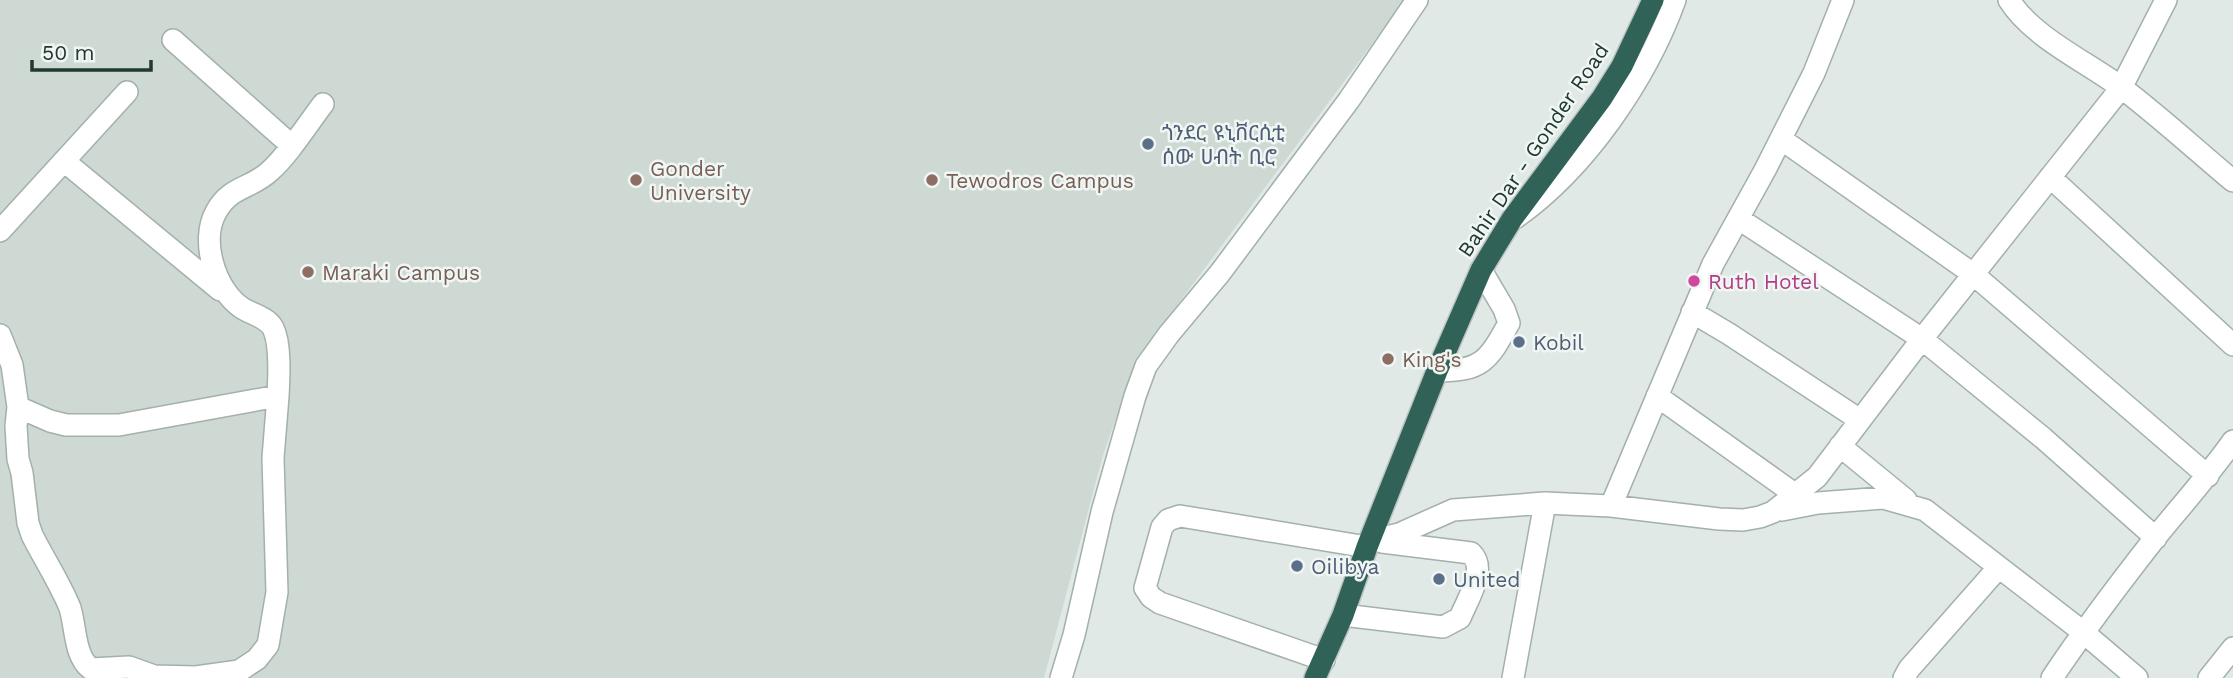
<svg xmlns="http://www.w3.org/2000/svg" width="2233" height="678" font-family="'Work Sans','Noto Sans Ethiopic',sans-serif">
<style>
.built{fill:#ced9d4}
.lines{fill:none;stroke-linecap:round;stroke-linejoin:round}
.minor-casing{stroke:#a3b0ac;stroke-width:24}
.highway-casing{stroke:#bdc3c2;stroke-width:24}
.minor{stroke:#fff;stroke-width:21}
.highway{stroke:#306257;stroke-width:21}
.service-dot{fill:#5c6f8a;stroke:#f0f6f3;stroke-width:2.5}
.education-dot{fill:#8d6e63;stroke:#f0f6f3;stroke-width:2.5}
.hotel-dot{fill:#d1479c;stroke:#f0f6f3;stroke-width:2.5}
.labels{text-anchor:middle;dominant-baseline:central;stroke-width:5;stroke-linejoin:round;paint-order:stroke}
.service-label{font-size:21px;fill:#4e5e75;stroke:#f0f6f3;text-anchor:start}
.street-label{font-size:21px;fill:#223832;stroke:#f0f6f3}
.education-label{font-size:21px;fill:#785e54;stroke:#f0f6f3;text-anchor:start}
.hotel-label{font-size:21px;fill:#b23c85;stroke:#f0f6f3;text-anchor:start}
</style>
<rect width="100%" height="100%" fill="#e0e9e5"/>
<path class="built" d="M0,0H1405L1137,359L1103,455L1044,678H0Z"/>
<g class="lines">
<g class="minor-casing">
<path id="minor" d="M2009,0C2032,37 2087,62 2122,88C2160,117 2196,150 2233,181
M173,40L291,145
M1781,139L1973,274L2208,476
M64,161L220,290
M2050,177L2233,345
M1515,218C1585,169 1646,80 1675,0
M1739,219L1922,339L2043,438L2156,538
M0,231L127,92
M1692,312L1729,334L1860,420
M0,335L12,365L18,407L16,426L18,459L22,473L28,523L32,535C44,559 60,583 70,608C76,627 74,656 91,669L129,667L154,676L196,677L239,671L257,659L268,645L277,592L273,458L278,396L119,425H66L50,421L18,407
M1437,371C1482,371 1488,361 1509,323L1504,309L1481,270
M278,396C279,378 281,344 273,328C267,317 251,314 242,308C215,290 200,241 216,212C230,186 251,189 270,171C289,154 307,125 323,104
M1657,396L1796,495
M1840,446L1906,500
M1611,506L1713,264L1765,170L1814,73L1843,0
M1782,510L1818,503L1883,498L1925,510L2083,632L2137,678
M1370,541L1399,534L1453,510L1545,503L1611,506L1719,519L1743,520L1760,517L1773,512L1817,477L1922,339L2121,88L2166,0
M1343,615L1443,627L1460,618C1467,600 1488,569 1471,553L1382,542
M1324,660L1160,603L1151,597L1145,588L1162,527L1168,520L1180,516L1367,547
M1061,678L1074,635L1102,512L1135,396L1146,366L1169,334L1220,273L1349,100L1417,0
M1513,678L1545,503
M1904,678L1909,669L1999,567
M2052,678C2084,630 2119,584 2155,538C2181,506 2209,475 2233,441
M2209,678L2233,648"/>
</g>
<g class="highway-casing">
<path id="highway" d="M1315,678L1343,615L1367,547L1437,371L1481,270L1512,219L1602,98L1622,66L1653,0"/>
</g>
<use href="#minor" class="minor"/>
<use href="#highway" class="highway"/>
</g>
<g class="service-dot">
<circle cx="1148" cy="144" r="7"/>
<circle cx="1519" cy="342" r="7"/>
<circle cx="1297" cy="566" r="7"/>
<circle cx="1439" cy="579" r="7"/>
</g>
<g class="education-dot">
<circle cx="636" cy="180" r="7"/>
<circle cx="932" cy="180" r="7"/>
<circle cx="308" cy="272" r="7"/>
<circle cx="1388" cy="359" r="7"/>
</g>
<circle class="hotel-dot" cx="1694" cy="281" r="7"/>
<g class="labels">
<g class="service-label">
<text x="1162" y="132">ጎንደር ዩኒቨርሲቲ<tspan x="1162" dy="24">ሰው ሀብት ቢሮ</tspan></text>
<text x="1533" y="342">Kobil</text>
<text x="1311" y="566">Oilibya</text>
<text x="1453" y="579">United</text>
</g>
<g class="street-label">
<text transform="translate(1533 150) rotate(-56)">Bahir Dar - Gonder Road</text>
</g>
<g class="education-label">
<text x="650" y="168">Gonder<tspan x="650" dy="24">University</tspan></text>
<text x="946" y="180">Tewodros Campus</text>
<text x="322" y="272">Maraki Campus</text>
<text x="1402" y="359">King's</text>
</g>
<g class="hotel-label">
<text x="1708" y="281">Ruth Hotel</text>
</g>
</g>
<path d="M32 60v10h119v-10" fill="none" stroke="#223832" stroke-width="3.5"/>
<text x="42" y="60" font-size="21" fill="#223832" stroke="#f0f6f3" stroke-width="5" paint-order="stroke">50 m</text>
</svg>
